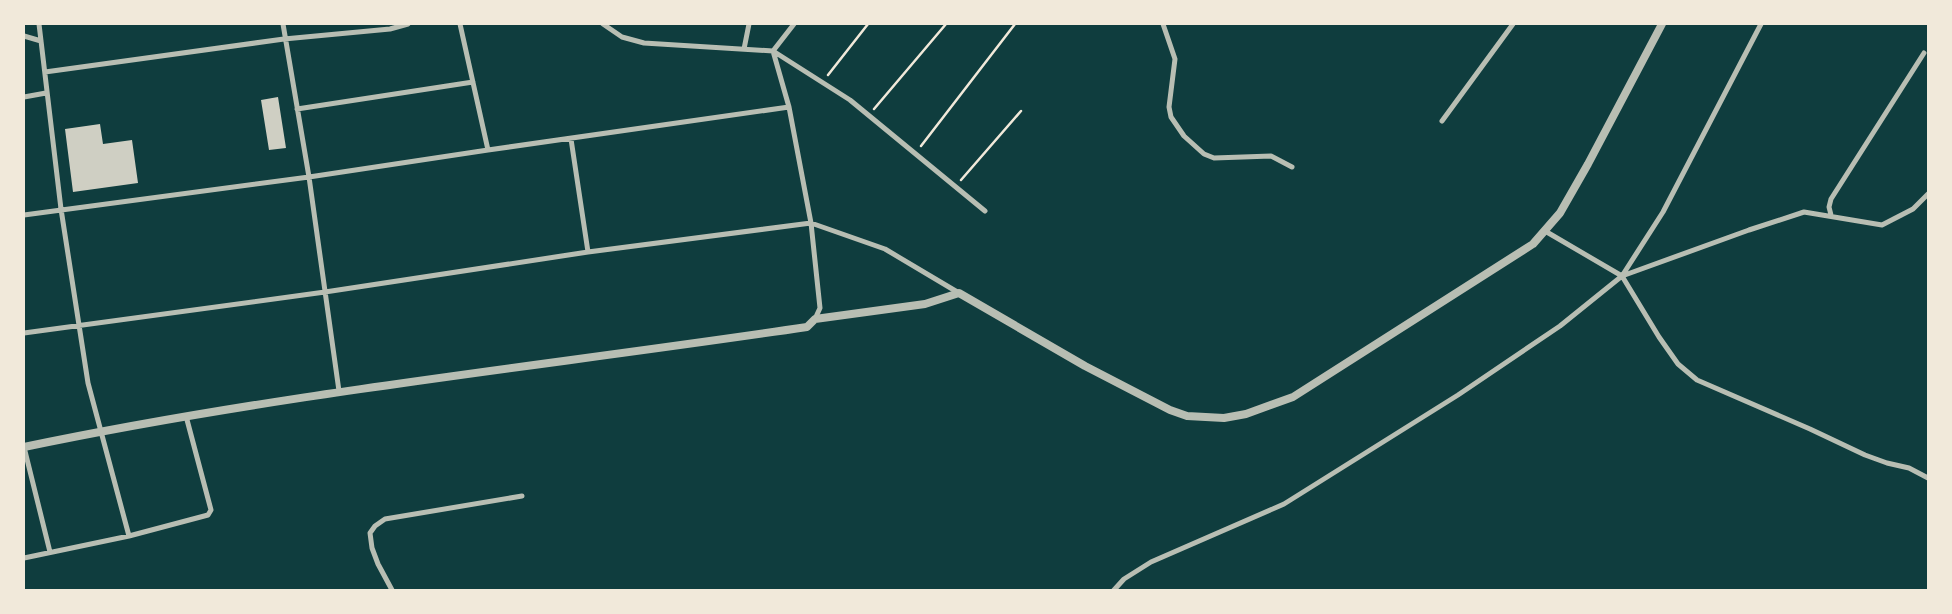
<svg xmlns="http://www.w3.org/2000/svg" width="1952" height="614" font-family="Rubik,sans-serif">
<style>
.building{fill:#cfcfc3}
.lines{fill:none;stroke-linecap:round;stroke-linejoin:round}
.path{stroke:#f1e9da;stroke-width:2.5}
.minor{stroke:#b8beb3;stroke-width:5}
.tertiary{stroke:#b8beb3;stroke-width:8}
</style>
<rect width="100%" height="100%" fill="#0f3d3e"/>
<path class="building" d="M278,97L286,148L269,150L261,100Z
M100,124L103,144L132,140L138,183L73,192L65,129Z"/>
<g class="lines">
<path class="path" d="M828,75L868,24
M874,109L946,24
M921,146L1015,24
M961,180L1021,111"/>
<path class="minor" d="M39,24L61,209L88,383L129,536
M283,24L309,177L339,391
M460,24L488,150
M603,24L622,37L644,43L773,51L850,100L985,211
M794,24L773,51L789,107L811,223L820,308L815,319
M1163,24L1175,59L1169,107L1171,117L1184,136L1204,154L1214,158L1271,156L1292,167
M24,36L41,41
M744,49L749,24
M45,72L284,39L390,29L408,24
M24,97L46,93
M297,109L473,82
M1442,121L1513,24
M571,139L588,252
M24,215L309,177L488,150L789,107
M1831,215L1829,207L1831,199L1924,53
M1545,231L1622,276L1749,230L1804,212L1882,225L1913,209L1928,194
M1622,276L1659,337L1678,364L1697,380L1810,429L1865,455L1887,463L1909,468L1928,478
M24,333L325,292L588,252L811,223L885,249L959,293
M24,447L50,552
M24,558L129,536L208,515L211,510L186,416
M392,590L378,564L372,548L370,533L375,526L385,519L522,496
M1114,590L1124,579L1151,562L1284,504L1458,395L1560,326L1622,276L1663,212L1761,24"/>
<path class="tertiary" d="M24,447C282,393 545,366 807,327L815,319L925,304L959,293L1085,366L1170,410L1187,416L1224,418L1246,414L1293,397L1533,244L1560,213L1588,164L1662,24"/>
</g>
<rect width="1952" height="614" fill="none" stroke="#f1e9da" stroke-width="50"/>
</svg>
